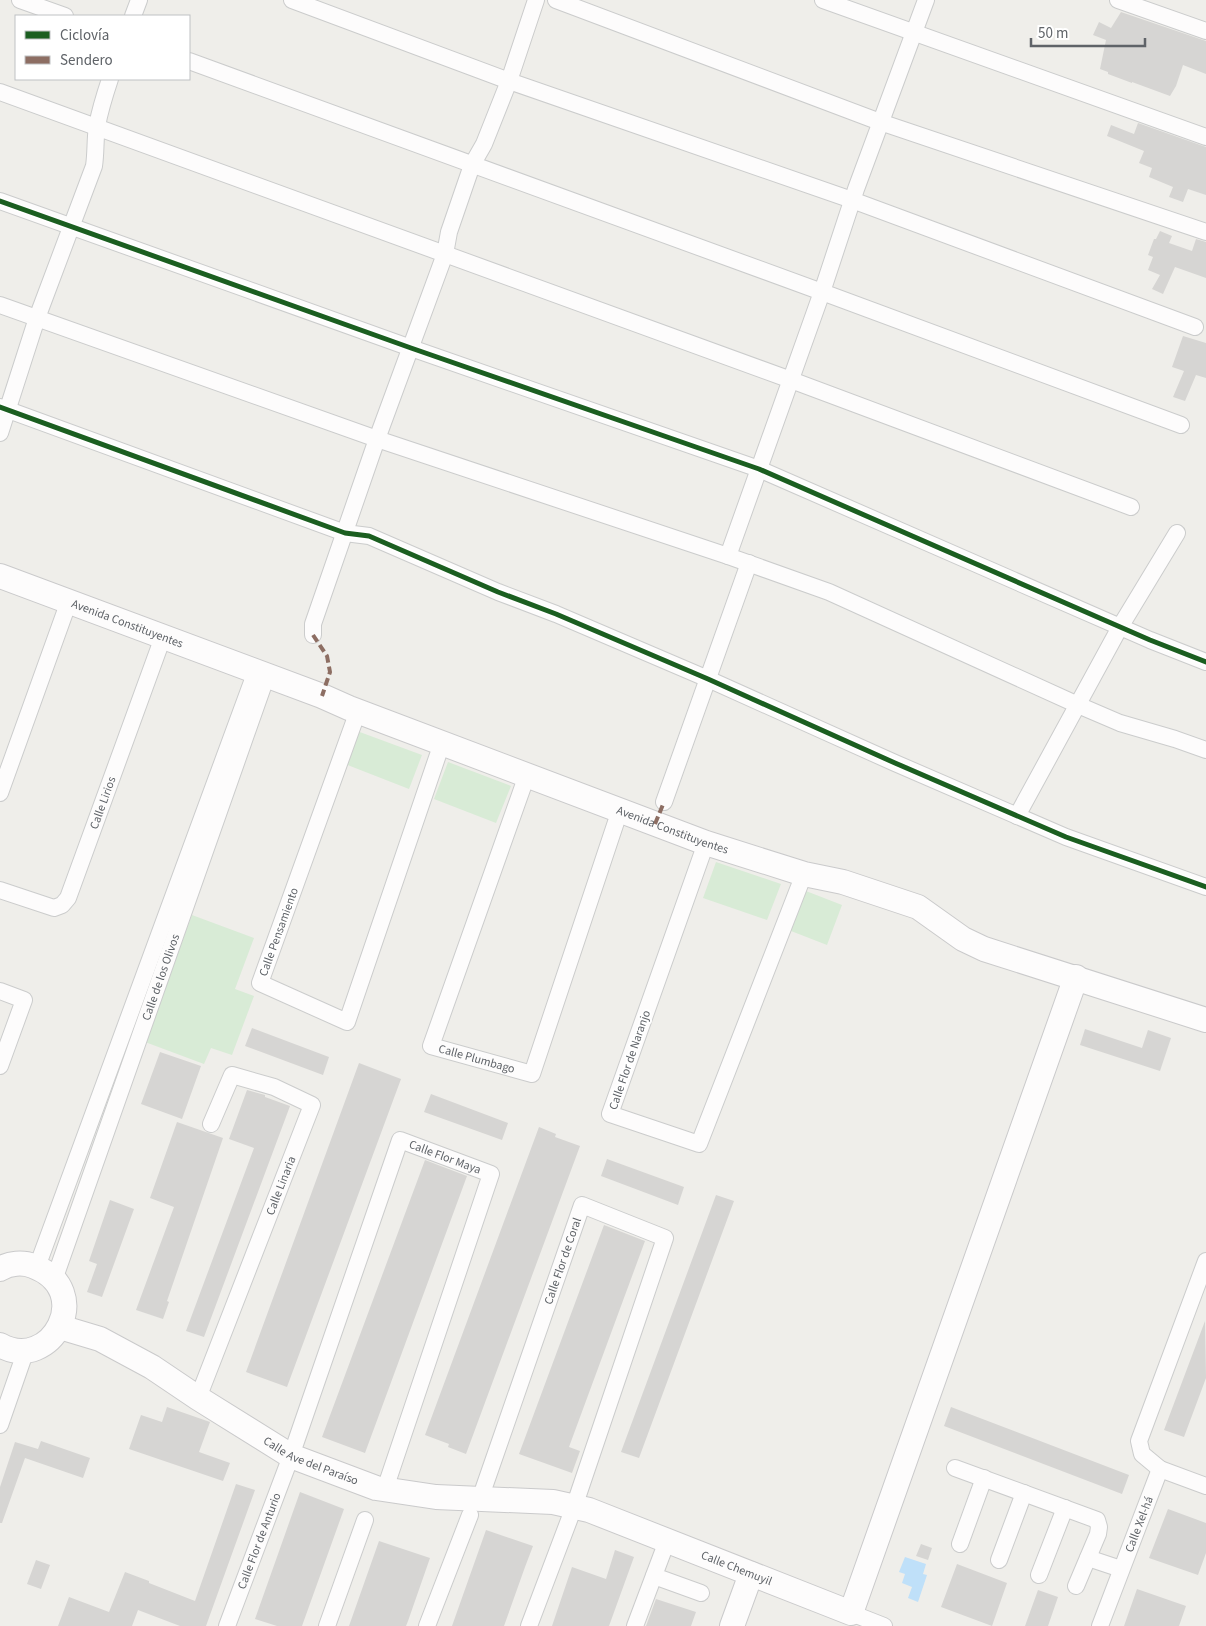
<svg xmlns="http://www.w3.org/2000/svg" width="1206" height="1626" font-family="'Source Sans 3',sans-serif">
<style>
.green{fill:#d8ebd6}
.water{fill:#bfe0f9}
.building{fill:#d6d5d3}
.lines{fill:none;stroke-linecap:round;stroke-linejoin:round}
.street-casing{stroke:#cbcccc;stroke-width:18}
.secondary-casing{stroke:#cacacb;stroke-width:26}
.street{stroke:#fdfcfc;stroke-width:16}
.secondary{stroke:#fdfcfc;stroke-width:24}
.quiet{stroke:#8d6e63;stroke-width:4;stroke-dasharray:8 4;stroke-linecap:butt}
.cycleway-casing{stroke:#fff;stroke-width:8}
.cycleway{stroke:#1b5e20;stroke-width:5}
.labels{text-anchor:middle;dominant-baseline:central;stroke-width:4;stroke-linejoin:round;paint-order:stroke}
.street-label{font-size:12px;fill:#5f6368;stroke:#fff}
</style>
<rect width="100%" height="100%" fill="#efeeea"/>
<path class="green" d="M357,731L422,755L409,789L345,764Z
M448,762L511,786L496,823L434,799Z
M716,862L781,884L767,920L703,898Z
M806,891L842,905L827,945L791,931Z
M192,915L254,938L235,989L254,996L232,1055L211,1048L204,1064L145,1042Z"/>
<path class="water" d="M905,1557L926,1564L923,1574L927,1575L918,1602L908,1598L912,1587L902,1583L905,1574L899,1572Z"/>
<path class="building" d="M1121,12L1206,41V74L1183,65L1176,86L1170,96L1132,82V83L1108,74V72L1100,69L1106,40L1093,35L1099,22L1111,28Z
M1138,123L1206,147V195L1188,189L1183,202L1169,197L1173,187L1149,177L1152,168L1139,163L1144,151L1107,136L1111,125L1134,134Z
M1160,231L1172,236L1169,243L1192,251L1196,239L1206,242V278L1175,267L1163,294L1152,289L1160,275L1148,270L1153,257L1148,255L1154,239H1156Z
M1183,336L1206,343V378L1196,375L1185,401L1173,397L1184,371L1172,367Z
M252,1028L329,1057L323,1075L245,1046Z
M1085,1029L1142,1048L1148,1030L1171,1038L1160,1071L1080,1045Z
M160,1052L201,1066L182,1119L141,1104Z
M359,1063L401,1079L287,1387L246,1372Z
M247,1090L265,1095V1097L290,1106L204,1337L186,1331L254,1148L229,1139Z
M431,1094L508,1123L502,1140L424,1112Z
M177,1122L223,1138L167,1301L169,1302L163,1319L136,1310L174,1207L150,1198Z
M539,1127L556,1134L555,1137L580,1146L466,1454L448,1447L449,1444L425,1435Z
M607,1159L684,1187L678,1205L601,1176Z
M425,1160L467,1176L365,1453L322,1437Z
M716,1195L734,1201L639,1458L621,1452Z
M110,1200L134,1209L102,1297L87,1292L97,1264L89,1261Z
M604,1225L645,1241L569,1447L580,1451L572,1473L519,1454Z
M1205,1321L1206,1378L1184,1437L1164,1430Z
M167,1407L210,1422L199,1452L230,1463L223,1481L129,1449L141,1415L162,1422Z
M951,1407L1129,1475L1122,1494L944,1426Z
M41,1441L90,1458L83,1478L25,1458L2,1523H0V1487L15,1442L38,1449Z
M236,1484L255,1490L206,1626H180L138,1610L132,1626H58L69,1597L109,1612L125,1572L149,1581V1583L195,1601Z
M300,1492L344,1509L302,1626H277L255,1619Z
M1168,1509L1206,1523V1553L1198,1575L1149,1558Z
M486,1530L533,1546L525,1567L504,1626H452Z
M379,1541L430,1558L408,1621L406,1626H349Z
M921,1544L932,1548L928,1560L916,1556Z
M615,1550L634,1557L609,1626H552L572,1567L606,1579Z
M36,1560L50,1565L41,1589L27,1584Z
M957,1564L1007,1583L992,1626L941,1607Z
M1137,1589L1186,1606L1179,1626H1124Z
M1038,1590L1058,1597L1048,1626H1025Z
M656,1599L696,1612L691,1626H646Z"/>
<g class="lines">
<g class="street-casing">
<g id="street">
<path d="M20,0L65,16"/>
<path d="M292,0L509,81L852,200L1195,327"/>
<path d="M556,0L880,122L1206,232"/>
<path d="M823,0L1206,137"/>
<path d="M1118,0L1206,31"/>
<path d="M133,16L139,0"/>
<path d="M189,61L822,292L1181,425"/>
<path d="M0,92L791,380L1131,507"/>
<path d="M0,201L411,348L759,469L1150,640L1206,662"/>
<path d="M0,305L377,439L728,556L829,592L1078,705L1120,723L1175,739L1206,750"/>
<path d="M0,407L345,533L369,536L498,592L556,614L708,679L895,763L1066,837L1206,887"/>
<path d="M0,433L37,318L94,166C96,153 95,139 97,126C100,110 105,94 110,79"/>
<path d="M728,556L822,292L856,189L926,0"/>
<path d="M313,635V624L377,439L445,254L449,232L472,165L484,144L509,81L536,0"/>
<path d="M358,711L260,983L347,1022L442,743"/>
<path id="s1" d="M527,775L431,1046L532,1074L620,810"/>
<path d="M0,793L69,601"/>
<path d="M664,802L749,563"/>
<path d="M1017,816L1120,627L1177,533"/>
<path d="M706,843L610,1114L699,1144L804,874"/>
<path id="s2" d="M0,890L54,908L62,905L68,898L163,637"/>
<path d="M0,991L24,1000L0,1066"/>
<path d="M37,1267L256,671"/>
<path id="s3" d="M54,1280L267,675"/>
<path id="s4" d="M198,1398L312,1105L274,1087L232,1075L211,1124"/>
<path d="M0,1425L26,1350"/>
<path d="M955,1468L1097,1520L1099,1527L1098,1534L1076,1586"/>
<path d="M1160,1469L1142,1454L1139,1441L1206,1261"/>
<path id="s5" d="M480,1499L582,1205L665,1238L574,1507L529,1626"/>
<path d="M960,1544L984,1478"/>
<path d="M1088,1558L1121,1569"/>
<path d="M999,1560L1024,1493"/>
<path d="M1039,1575L1065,1508"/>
<path d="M654,1576L701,1593"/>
<path d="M851,1613L884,1626"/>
<path id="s6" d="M227,1626L291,1456L400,1140L491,1174L385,1489"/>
<path d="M327,1626L365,1520"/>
<path d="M427,1626L470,1515"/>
<path d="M635,1626L667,1541"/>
<path id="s7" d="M1100,1626L1160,1469L1206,1486"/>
</g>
</g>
<g class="secondary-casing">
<g id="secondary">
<path id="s8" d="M0,576L322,696L349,708L706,843L804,874L843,882L918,907L963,939L984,949L1206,1020"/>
<path d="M0,1269C9,1263 23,1262 33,1266C97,1290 51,1374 0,1345"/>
<path id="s9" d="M60,1327L100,1339L152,1367L198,1398L291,1456L376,1488L436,1497L553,1502L589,1510L851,1613L1076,977"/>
<path d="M732,1626L751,1574"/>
</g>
</g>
<use href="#street" class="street"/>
<use href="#secondary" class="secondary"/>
<path class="quiet" d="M313,635L327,656L330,672L322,696
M655,824L664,802"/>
<g class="cycleway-casing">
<path id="cycleway" d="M0,201L411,348L759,469L1150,640L1206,662
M0,407L345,533L369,536L498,592L556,614L708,679L895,763L1066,837L1206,887"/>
</g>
<use href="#cycleway" class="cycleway"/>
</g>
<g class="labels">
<g class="street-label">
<text stroke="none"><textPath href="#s8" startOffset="136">Avenida Constituyentes</textPath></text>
<text stroke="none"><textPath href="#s2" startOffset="176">Calle Lirios</textPath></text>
<text stroke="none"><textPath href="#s8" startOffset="719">Avenida Constituyentes</textPath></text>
<text transform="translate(279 932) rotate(-70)">Calle Pensamiento</text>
<text stroke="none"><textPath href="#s3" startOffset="321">Calle de los Olivos</textPath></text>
<text stroke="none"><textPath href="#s1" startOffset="335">Calle Plumbago</textPath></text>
<text transform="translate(630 1060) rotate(-71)">Calle Flor de Naranjo</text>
<text stroke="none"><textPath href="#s6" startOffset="564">Calle Flor Maya</textPath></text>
<text stroke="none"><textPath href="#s4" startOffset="228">Calle Linaria</textPath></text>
<text stroke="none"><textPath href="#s5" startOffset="252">Calle Flor de Coral</textPath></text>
<text stroke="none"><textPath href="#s9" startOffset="286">Calle Ave del Paraíso</textPath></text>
<text stroke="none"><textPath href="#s7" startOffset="109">Calle Xel-há</textPath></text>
<text stroke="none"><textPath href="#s6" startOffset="91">Calle Flor de Anturio</textPath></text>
<text stroke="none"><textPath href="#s9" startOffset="730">Calle Chemuyil</textPath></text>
</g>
</g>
<rect x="15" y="15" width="175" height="65" fill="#ffffff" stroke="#bfc1c3"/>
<rect x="25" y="31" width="25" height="8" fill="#1b5e20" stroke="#bfc1c3"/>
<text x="60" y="40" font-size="15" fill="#5f6368">Ciclovía</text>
<rect x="25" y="56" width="25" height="8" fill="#8d6e63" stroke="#bfc1c3"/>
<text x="60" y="65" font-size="15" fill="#5f6368">Sendero</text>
<path d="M1031 38v8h114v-8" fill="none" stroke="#5f6368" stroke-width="2.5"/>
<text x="1038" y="38" font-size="15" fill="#5f6368" stroke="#ffffff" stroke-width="4" paint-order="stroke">50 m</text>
</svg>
